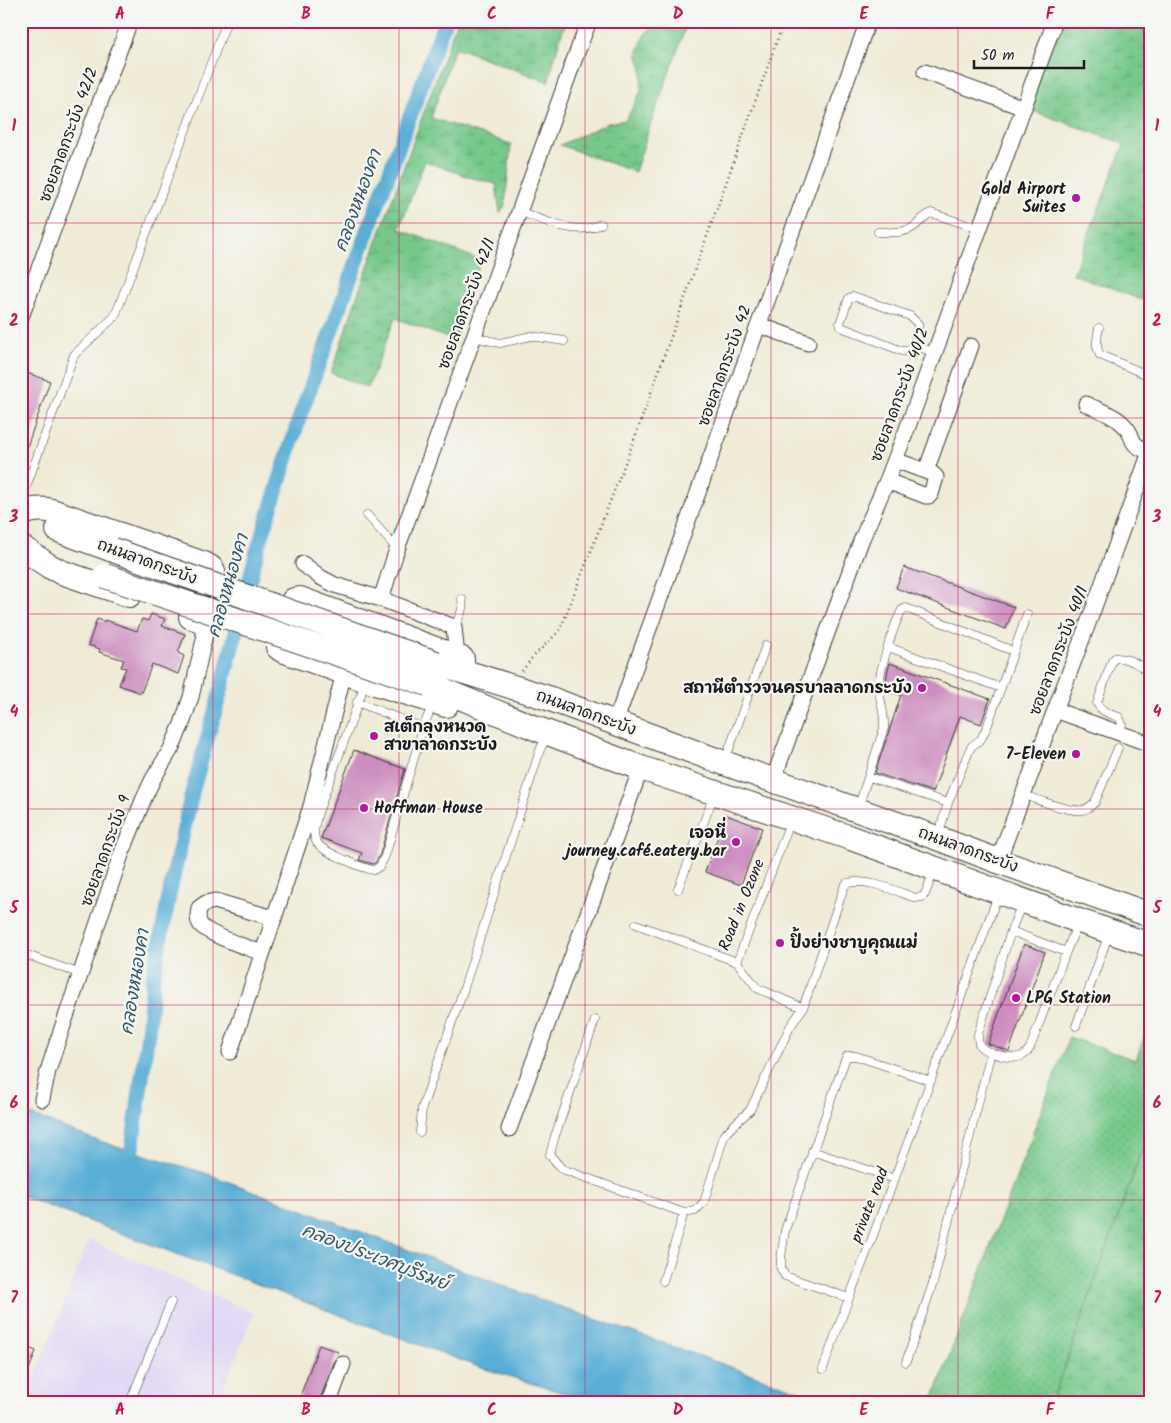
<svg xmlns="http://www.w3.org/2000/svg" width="1171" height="1423" font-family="Kalam,'Playpen Sans Thai',sans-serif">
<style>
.built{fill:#dfd5f5}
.grass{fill:url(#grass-dots);stroke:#4a7254}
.wetland{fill:url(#wetland-marsh);stroke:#4a7254}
.water{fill:#58aed5;stroke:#3a6578}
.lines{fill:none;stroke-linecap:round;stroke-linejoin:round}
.canal{stroke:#58aed5;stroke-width:15}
.building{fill:#cc8dc0}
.service-casing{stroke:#3c3b38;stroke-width:9}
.minor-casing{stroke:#3c3b38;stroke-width:17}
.primary-casing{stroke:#3c3b38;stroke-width:26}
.path{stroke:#3c3b38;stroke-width:2.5;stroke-dasharray:1 4;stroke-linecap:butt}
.service{stroke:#fff;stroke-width:8}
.minor{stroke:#fff;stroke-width:15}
.primary{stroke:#fff;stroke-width:24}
.primary-bridge-casing{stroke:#3c3b38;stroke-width:26;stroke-linecap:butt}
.primary-bridge{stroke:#fff;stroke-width:24}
.grid{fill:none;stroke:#c2185b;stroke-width:1;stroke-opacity:0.55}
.poi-dot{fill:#b5179e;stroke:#f6f6f2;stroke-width:2}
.labels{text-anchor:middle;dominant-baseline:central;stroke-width:4.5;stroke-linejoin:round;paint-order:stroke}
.street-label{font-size:16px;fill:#1c1c1c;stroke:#f6f6f2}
.poi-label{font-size:16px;font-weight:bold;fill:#1c1c1c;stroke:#f6f6f2;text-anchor:end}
.water-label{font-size:18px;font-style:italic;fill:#345666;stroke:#f6f6f2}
.neatline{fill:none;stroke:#c2185b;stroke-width:2}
.grid-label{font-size:16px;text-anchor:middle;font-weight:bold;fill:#c2185b}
</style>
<defs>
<pattern id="grass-dots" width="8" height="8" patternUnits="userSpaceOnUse" patternTransform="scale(1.25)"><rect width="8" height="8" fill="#77c98b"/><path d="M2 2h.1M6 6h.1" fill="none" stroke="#66ac77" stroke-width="1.8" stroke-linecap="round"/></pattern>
<pattern id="wetland-marsh" width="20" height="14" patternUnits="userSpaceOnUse" patternTransform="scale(1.25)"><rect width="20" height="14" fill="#77c98b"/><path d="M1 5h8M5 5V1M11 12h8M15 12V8" fill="none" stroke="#66ac77"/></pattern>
</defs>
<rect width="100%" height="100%" fill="#f6f6f2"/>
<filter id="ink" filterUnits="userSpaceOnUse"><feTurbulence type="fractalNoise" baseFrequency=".02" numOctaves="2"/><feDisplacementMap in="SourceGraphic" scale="10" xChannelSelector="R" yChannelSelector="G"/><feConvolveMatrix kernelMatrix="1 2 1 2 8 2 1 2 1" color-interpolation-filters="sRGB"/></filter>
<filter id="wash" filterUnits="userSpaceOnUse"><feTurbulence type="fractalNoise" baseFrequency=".0096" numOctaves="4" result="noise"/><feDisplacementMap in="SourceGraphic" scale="20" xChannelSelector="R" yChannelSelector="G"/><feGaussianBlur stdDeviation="1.12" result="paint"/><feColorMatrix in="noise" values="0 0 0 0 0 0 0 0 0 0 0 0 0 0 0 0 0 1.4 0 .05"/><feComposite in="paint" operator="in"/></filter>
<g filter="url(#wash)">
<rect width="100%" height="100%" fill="#efebd6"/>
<path class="built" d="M89,1240L254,1313L218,1402H25Z"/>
<path class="grass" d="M1150,1020V1127L1052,1402H932L1069,1037L1136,1060Z"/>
<path class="wetland" d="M457,21H567L561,35L548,82L455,47L431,118L511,144L505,205L500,213L496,184L469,177L425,161L399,229L480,260L455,341L395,318L368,388L331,373L359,291Z
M661,21H688L653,117L635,172L560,145L608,123L626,120L641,91L642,69L637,54L645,34Z
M1059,21H1150V303L1073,274L1124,144L1028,109Z
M1150,1127V1402H1052Z"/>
<path class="water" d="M21,1111L93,1139L208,1174L533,1297L830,1402H592L476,1366L21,1196Z"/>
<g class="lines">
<path class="canal" d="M129,1170L148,1033L153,978L171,886L193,789L220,694L256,555L300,416L445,21"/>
</g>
<g id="blocks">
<path class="building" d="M21,371L50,381L23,458H21Z
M904,567L1014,607L1006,629L896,588Z
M151,614L165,619L162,626L185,634L178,653L184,656L178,674L152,664L141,693L119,685L126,668L121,667L124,660L99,652L100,649L88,645L97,619L104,622L105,620L137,631L142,619L148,621Z
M890,663L990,699L981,724L960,716L933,792L875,773L901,695L885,689L887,673Z
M354,750L405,769L380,854L376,862L373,864L359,860L362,853L321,838Z
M726,815L762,828L741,885L705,872Z
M1024,944L1045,952L1009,1051L988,1044Z
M21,1345L36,1351L22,1388H21Z
M319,1345L338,1352L319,1402H298Z"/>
</g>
</g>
<g filter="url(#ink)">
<use href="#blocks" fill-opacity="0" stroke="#3c3b38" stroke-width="1"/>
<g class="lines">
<g class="service-casing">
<path id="service" d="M922,21L931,24
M519,211C543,220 576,237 601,224
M878,232C890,232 905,234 915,226C920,222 924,216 931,213L980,229
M1099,328C1097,338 1095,346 1100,355L1150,376
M474,337L500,343L531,336L564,341
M914,345L918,330V324L910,316L853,296L849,298L840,323L841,327L902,351H908L914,345L935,353
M21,501L74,355L115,316L227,21
M367,515L397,549
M454,627C459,618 464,610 462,599
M888,647L1001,688
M366,681L319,810C309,841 313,845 341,858C352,863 362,868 374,870L380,866L385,856L423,728L433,703
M357,702L423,728
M1120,733L1122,724L1119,717C1110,714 1101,712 1097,703L1112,661L1115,658C1129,657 1138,665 1150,672
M725,761L766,645
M869,777L948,803
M1023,795C1038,799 1067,812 1082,810C1088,809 1091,806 1095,802L1118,748
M858,808L884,728C885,713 880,702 879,689C878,673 894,624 902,610L906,608L1013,651
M938,836L948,803L969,751L972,746L981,739L987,727L1027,614
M678,889L714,795
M1022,903L1011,931L978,1034C978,1038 978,1043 980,1046C987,1054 1013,1060 1022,1056C1026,1054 1028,1051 1030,1048L1066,952L1078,923
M636,924L737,962L791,820
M1011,931L1066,952
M21,953L81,974
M737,962L757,988L803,1008
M595,1020L554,1139L550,1155L562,1169L684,1213L695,1211L704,1202L724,1136C731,1126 741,1119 750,1110L790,1027L803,1008L844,887L847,883C867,878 896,891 916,898L922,897L925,894L934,871
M1076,1026L1109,933
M931,1081L856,1056H847L845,1060L785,1230L781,1258V1269L785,1276L849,1298C901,1165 949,1030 998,895
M420,1132L422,1108L464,988L540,750L547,735
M812,1151L895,1179
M663,1281L684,1213
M906,1362L933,1283L991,1052
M823,1369L849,1298
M130,1402L171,1302"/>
</g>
<g class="minor-casing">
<path id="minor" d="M21,23L22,21
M925,72L1024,108
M21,317L130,21
M759,325L808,343
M1086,404C1098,410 1115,415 1124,425C1138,440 1125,443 1150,452
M926,471L971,346
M887,481L926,496H929L931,494L936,477L933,474L895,460
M303,564L320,577L335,585L381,599L454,627L457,657
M381,599L397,549L573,63L589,21
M1055,710L1150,744
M615,723L868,21
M773,780L861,541L888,478L907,429L1055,21
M998,861L1093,610L1150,452
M262,953C249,948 206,934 200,924C197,919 198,914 199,908L206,903L215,901L273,918
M230,1052L311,806L344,672
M42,1099L48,1071L56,1046L121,855L144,798L153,779L171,749L182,724L191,697L205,635L198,619
M509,1129L641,768
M329,1402L343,1364"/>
</g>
<g class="primary-casing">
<path id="primary" d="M21,513C32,510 41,508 52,511L204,564C207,566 212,567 213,571C216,580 202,610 198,619L191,617
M58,530L113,550
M21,547L49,566L61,572L129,595
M436,663L545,697L724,763L937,838L998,861L1150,915
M428,684L535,728L641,768L848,837L1079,921L1150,945
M446,705L366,680L282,650L278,647V644C282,630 286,612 294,600L300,599L462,659"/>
</g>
<path class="path" d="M522,671L532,658L560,630L634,440L784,21"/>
<use href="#service" class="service"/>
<use href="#minor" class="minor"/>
<use href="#primary" class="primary"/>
<g class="primary-bridge-casing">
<path id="primary-bridge" d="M113,550L436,663
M105,576L428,684"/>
</g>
<use href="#primary-bridge" class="primary-bridge"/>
</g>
</g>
<path class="grid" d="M213,21V1402M399,21V1402M585,21V1402M771,21V1402M958,21V1402M21,223H1150M21,418H1150M21,614H1150M21,809H1150M21,1005H1150M21,1200H1150"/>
<g class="poi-dot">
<circle cx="1076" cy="198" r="5"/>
<circle cx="922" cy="688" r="5"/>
<circle cx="374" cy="736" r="5"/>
<circle cx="1076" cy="754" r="5"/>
<circle cx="364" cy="808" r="5"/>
<circle cx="736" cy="842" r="5"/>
<circle cx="780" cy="943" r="5"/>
<circle cx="1016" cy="998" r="5"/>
</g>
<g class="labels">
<g class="street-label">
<text transform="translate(69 135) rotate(-70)">ซอยลาดกระบัง 42/2</text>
<text transform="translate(467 304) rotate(-70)">ซอยลาดกระบัง 42/1</text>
<text transform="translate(725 366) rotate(-70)">ซอยลาดกระบัง 42</text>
<text transform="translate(900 395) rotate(-70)">ซอยลาดกระบัง 40/2</text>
<text transform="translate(147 562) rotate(20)">ถนนลาดกระบัง</text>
<text transform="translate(1059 651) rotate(-69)">ซอยลาดกระบัง 40/1</text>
<text transform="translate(586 713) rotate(20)">ถนนลาดกระบัง</text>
<text transform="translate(968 850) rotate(20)">ถนนลาดกระบัง</text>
<text transform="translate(106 851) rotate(-70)">ซอยลาดกระบัง 9</text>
<text transform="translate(742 905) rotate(-68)">Road in Ozone</text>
<text transform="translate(870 1205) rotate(-69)">private road</text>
</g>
<g class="poi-label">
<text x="1066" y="189">Gold Airport<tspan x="1066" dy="18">Suites</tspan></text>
<text x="912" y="688">สถานีตำรวจนครบาลลาดกระบัง</text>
<text x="384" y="727" text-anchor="start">สเต็กลุงหนวด<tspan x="384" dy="18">สาขาลาดกระบัง</tspan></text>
<text x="1066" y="754">7-Eleven</text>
<text x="374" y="808" text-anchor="start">Hoffman House</text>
<text x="726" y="833">เจอนี่<tspan x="726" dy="18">journey.café.eatery.bar</tspan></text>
<text x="790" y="943" text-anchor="start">ปิ้งย่างชาบูคุณแม่</text>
<text x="1026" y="998" text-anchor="start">LPG Station</text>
</g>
<g class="water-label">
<text transform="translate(359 201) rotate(-70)">คลองหนองคา</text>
<text transform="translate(229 586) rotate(-74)">คลองหนองคา</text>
<text transform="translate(136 982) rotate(-81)">คลองหนองคา</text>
<text transform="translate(375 1258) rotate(21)">คลองประเวศบุรีรมย์</text>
</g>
</g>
<rect width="1171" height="1423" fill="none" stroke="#f6f6f2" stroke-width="55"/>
<path d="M974 60v8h110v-8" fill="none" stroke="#1c1c1c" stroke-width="2.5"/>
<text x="981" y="60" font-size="15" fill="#1c1c1c" stroke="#f6f6f2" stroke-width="4" paint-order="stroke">50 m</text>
<rect x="28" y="28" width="1116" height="1368" class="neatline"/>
<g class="grid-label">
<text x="120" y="19">A</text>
<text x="306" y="19">B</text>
<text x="492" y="19">C</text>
<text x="678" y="19">D</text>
<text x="864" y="19">E</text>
<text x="1050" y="19">F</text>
<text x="14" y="131">1</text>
<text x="1157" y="131">1</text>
<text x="14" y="326">2</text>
<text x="1157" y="326">2</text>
<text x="14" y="522">3</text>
<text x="1157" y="522">3</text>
<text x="14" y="717">4</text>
<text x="1157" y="717">4</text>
<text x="14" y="913">5</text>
<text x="1157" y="913">5</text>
<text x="14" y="1108">6</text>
<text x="1157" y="1108">6</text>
<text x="14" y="1303">7</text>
<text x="1157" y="1303">7</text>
<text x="120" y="1415">A</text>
<text x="306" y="1415">B</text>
<text x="492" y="1415">C</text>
<text x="678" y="1415">D</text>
<text x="864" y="1415">E</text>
<text x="1050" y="1415">F</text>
</g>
</svg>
